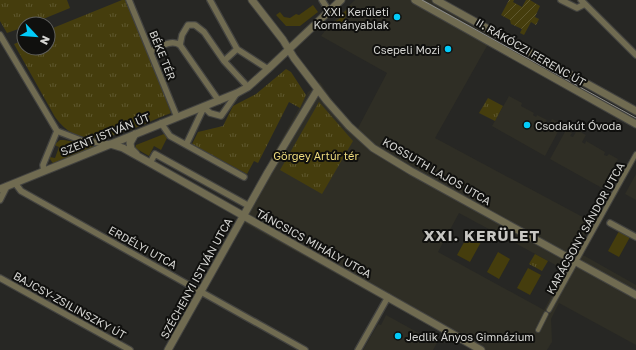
<svg xmlns="http://www.w3.org/2000/svg" width="636" height="350" font-family="'Golos Text',sans-serif">
<style>
.built{fill:#2f2e25;fill-rule:evenodd}
.grass{fill:#453d0d}
.park{fill:url(#park-tufts)}
.garden{fill:url(#garden-furrows)}
.lines{fill:none;stroke-linecap:round;stroke-linejoin:round}
.pedestrian-casing{stroke:#434340;stroke-width:6}
.minor-casing{stroke:#434340;stroke-width:8}
.tertiary-casing{stroke:#434340;stroke-width:9}
.pedestrian{stroke:#706b51;stroke-width:4}
.minor{stroke:#706b51;stroke-width:5.5}
.tertiary{stroke:#706b51;stroke-width:7}
.tram{stroke:#8d8d8a;stroke-width:1}
.poi-dot{fill:#02cbf9;stroke:#10100e;stroke-width:1.5}
.labels{text-anchor:middle;dominant-baseline:central;stroke-width:4;stroke-linejoin:round;paint-order:stroke}
.poi-label{font-size:11px;fill:#d5d5d2;stroke:#10100e;text-anchor:end}
.street-label{font-size:11px;fill:#d5d5d2;stroke:#10100e}
.park-label{font-size:11px;fill:#ebd97c;stroke:#10100e}
.district-label{font-size:15px;font-weight:bold;letter-spacing:1px;fill:#c8c7c3;stroke:#10100e}
</style>
<defs>
<pattern id="park-tufts" width="24" height="20" patternUnits="userSpaceOnUse"><rect width="24" height="20" fill="#453d0d"/><path d="M3 7l-1-3M5 7V3M7 7l1-3M15 17l-1-3M17 17v-4M19 17l1-3" fill="none" stroke="#5f582f"/></pattern>
<pattern id="garden-furrows" width="10" height="10" patternUnits="userSpaceOnUse"><rect width="10" height="10" fill="#453d0d"/><path d="M-1 1l2-2M0 10L10 0M9 11l2-2" fill="none" stroke="#5f582f"/></pattern>
</defs>
<rect width="100%" height="100%" fill="#272724"/>
<path class="built" d="M355,0H441L496,30L435,138L592,222L576,251L636,285V345L559,303L551,319L552,342L547,350H473L237,219L308,92L320,82L347,121L357,130L387,73L321,36L330,24ZM459,213L565,270L544,310L438,252Z
M509,96L522,103L521,106L534,113L533,115L536,117L537,115L547,120L546,122L549,124L552,119L562,124L545,156L492,126Z
M566,130L572,133L570,136L573,137L577,130L586,135L582,142L585,144L586,141L605,152L604,155L607,156L609,154L618,159L602,188L550,159Z
M636,174V200L625,194Z
M386,315L437,343L433,350H363L378,324L381,325Z"/>
<path class="grass" d="M313,5L318,12L300,26H286L276,15L280,12L284,17L290,18L296,14L299,15Z
M351,6L354,9L345,17V28L342,31L331,25L344,15L343,13Z
M164,134L168,136L161,150L154,146L149,156L135,148L136,145Z
M60,140H64L97,146L54,165L50,159V157L55,158L59,147L54,145Z
M619,231L630,237L619,257L608,251Z
M468,235L481,242L470,262L457,255Z
M498,252L510,259L499,279L487,272Z
M528,268L541,275L530,295L517,288Z"/>
<path class="park" d="M0,0H67L70,8L31,24H24V27L7,33L0,21Z
M122,0H127L171,113C134,127 84,159 55,117L14,44L24,40V48H48V30Z
M286,69L291,72L306,95L300,108L289,102L258,163L254,161L247,174L192,144L198,132L223,126L233,106L256,94Z
M488,98L503,106L495,121L479,113Z
M319,102L353,141L322,194L280,170Z
M535,254L548,261L542,271L529,264Z"/>
<path class="garden" d="M509,0H514L513,2L522,7L526,0H530L540,6L535,17L539,19L536,25L531,22L524,35L520,33L522,29L511,24L510,20L501,15Z"/>
<g class="lines">
<g class="pedestrian-casing">
<path id="pedestrian" d="M549,310L636,154
M538,330L546,314"/>
</g>
<g class="minor-casing">
<path id="minor" d="M129,0L177,117
M210,0L237,49L224,61
M322,0L329,11
M561,0L577,8L585,4
M581,0L636,55
M0,35L57,131
M180,45L182,35L188,25H195L204,32L224,61L248,87
M237,49L268,69
M151,51C160,47 171,39 180,45L219,101
M161,123L170,136L244,177
M57,131L83,141L110,144
M186,145L204,107L210,113L221,116L237,93
M150,163L155,154L249,206
M44,171L43,165L57,131
M15,183L21,191L305,350
M0,200L7,186
M610,223L636,237
M0,278L130,350
M358,350L388,297"/>
</g>
<g class="tertiary-casing">
<path id="tertiary" d="M252,0L283,40L294,58L327,101L349,126L373,148L411,171L636,295
M415,0L636,124
M436,0L636,111
M135,134L130,143L131,149L136,154
M110,144L123,148L150,163L481,350
M0,189L237,93L248,87L268,69L341,0
M168,350L268,172L318,89"/>
</g>
<use href="#pedestrian" class="pedestrian"/>
<use href="#minor" class="minor"/>
<use href="#tertiary" class="tertiary"/>
<path class="tram" d="M422,0L636,118"/>
</g>
<g class="poi-dot">
<circle cx="397" cy="17" r="4"/>
<circle cx="448" cy="49" r="4"/>
<circle cx="527" cy="125" r="4"/>
<circle cx="398" cy="336" r="4"/>
</g>
<g class="labels">
<g class="poi-label">
<text x="389" y="11">XXI. Kerületi<tspan x="389" dy="13">Kormányablak</tspan></text>
<text x="440" y="49">Csepeli Mozi</text>
<text x="535" y="125" text-anchor="start">Csodakút Óvoda</text>
<text x="406" y="336" text-anchor="start">Jedlik Ányos Gimnázium</text>
</g>
<g class="street-label">
<text transform="translate(531 52) rotate(30)">II. RÁKÓCZI FERENC ÚT</text>
<text transform="translate(163 55) rotate(68)">BÉKE TÉR</text>
<text transform="translate(105 134) rotate(-22)">SZENT ISTVÁN ÚT</text>
<text transform="translate(437 171) rotate(30)">KOSSUTH LAJOS UTCA</text>
<text transform="translate(585 228) rotate(-61)">KARÁCSONY SÁNDOR UTCA</text>
<text transform="translate(314 243) rotate(29)">TÁNCSICS MIHÁLY UTCA</text>
<text transform="translate(143 247) rotate(29)">ERDÉLYI UTCA</text>
<text transform="translate(196 278) rotate(-61)">SZÉCHENYI ISTVÁN UTCA</text>
<text transform="translate(70 305) rotate(29)">BAJCSY-ZSILINSZKY ÚT</text>
</g>
<g class="park-label">
<text x="316" y="155">Görgey Artúr tér</text>
</g>
<g class="district-label">
<text x="482" y="235">XXI. KERÜLET</text>
</g>
</g>
<g transform="translate(36 36) rotate(116)"><circle r="19" fill="#10100e" stroke="#5f5f5c"/>
<path d="M0-3L7 15L0 10L-7 15Z" fill="#02cbf9"/>
<text y="-6" font-size="11" font-weight="bold" text-anchor="middle" fill="#d5d5d2">N</text>
</g>
</svg>
